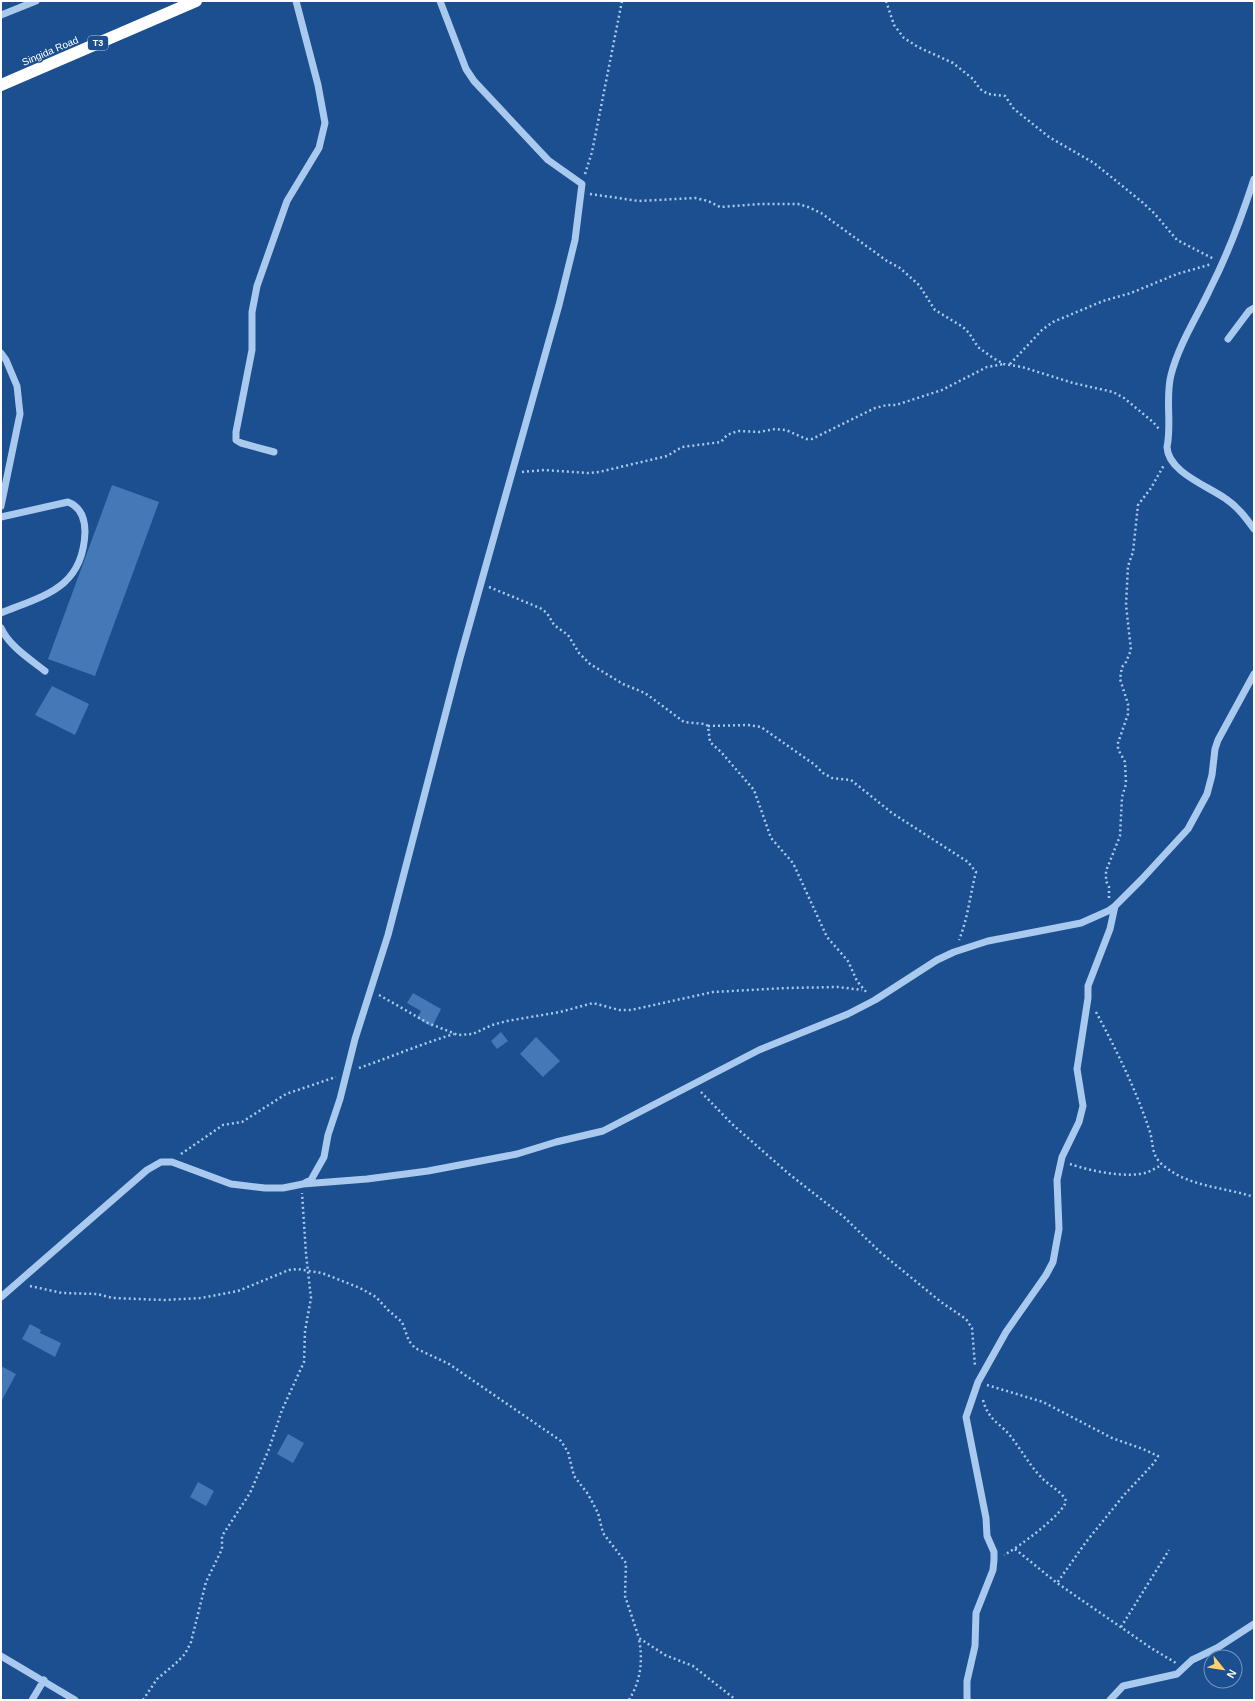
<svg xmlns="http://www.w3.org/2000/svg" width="1255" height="1701" font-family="Helvetica,sans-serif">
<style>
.building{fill:#4478b7}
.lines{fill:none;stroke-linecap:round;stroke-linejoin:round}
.path{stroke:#a9c9ee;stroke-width:2.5;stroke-dasharray:2 3;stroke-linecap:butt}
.minor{stroke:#a9c9ee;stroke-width:7}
.highway{stroke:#fff;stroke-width:12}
.labels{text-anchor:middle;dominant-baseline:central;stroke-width:3;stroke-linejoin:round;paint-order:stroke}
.shield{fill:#1b4f8f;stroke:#bbcadd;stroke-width:1}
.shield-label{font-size:9px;font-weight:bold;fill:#fff}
.street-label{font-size:10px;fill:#fff;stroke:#1b4f8f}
</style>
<rect width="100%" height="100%" fill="#1b4f8f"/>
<path class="building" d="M112,485L159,502L95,676L48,659Z
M52,686L89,704L75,735L35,715Z
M413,993L441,1009L432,1027L417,1018L421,1011L407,1003Z
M501,1032L508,1041L497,1049L491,1041Z
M536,1037L560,1061L543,1077L520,1054Z
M30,1324L41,1330L40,1333L61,1343L55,1357L22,1339Z
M1,1366L16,1374L1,1402Z
M288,1434L304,1443L293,1463L277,1454Z
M198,1482L214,1491L206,1506L190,1497Z"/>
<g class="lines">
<path class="path" d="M886,1L894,25L904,38L918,47L953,63L973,79L980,89L988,94L1005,96L1014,109L1049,137L1094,163L1142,202L1154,213L1177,240L1214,259
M585,174L592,152L622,1
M590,194L639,201L695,198L708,201L720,207L760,204H798L808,207L821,213L887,261L900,268L919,285L935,310L963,327L969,333L978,347L993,358L1004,364L1022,367L1073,383L1113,392L1124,398L1153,422L1159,429
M1010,364L1042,330L1053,322L1103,301L1131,293L1177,274L1212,264
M522,472L544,470L588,473L599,472L667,456L682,447L721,442L727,435L738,431L759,432L775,429L786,430L806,439H812L875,408L887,405H896L942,390L987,367L1004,364
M489,587L540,608L547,613L554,625L568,635L579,653L590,664L623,684L645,693L684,722L705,724L708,726L710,742L721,752L754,790L771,838L793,863L827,937L848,961L857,981L867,993
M708,726L748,725L761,727L815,765L823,773L832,778L851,780L892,813L968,862L976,872C970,895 968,918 959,940
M1109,898V887L1106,881V871L1120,836L1122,797L1126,784L1125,762L1118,749V743L1128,714V704L1120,679L1122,667L1126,662L1131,650L1126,605L1128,566L1133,552L1138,505L1151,488L1164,465
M379,995L428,1023L458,1035L473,1034L492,1025L507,1021L560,1012L593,1003L619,1010H631L713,992L787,988L838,987L862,990
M1096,1012C1116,1049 1136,1090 1149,1129C1154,1142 1150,1155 1163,1165C1188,1187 1224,1187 1254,1197
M359,1068C391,1057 421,1044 454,1034
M701,1092L732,1124L789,1174L844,1217L880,1252L941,1302L966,1319L972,1328L975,1366
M181,1154L223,1125L242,1122L286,1094L336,1077
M1070,1164C1090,1171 1128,1179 1148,1172C1153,1170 1157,1167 1162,1165
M30,1286L62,1293L97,1294L113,1298L164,1300L201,1298L238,1291L289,1270L297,1269L322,1273L360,1288L376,1297L388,1310L402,1322L409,1341L415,1348L449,1364L561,1441L568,1452L574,1476L588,1494L598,1513L603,1533L626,1563L625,1596L639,1638L665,1655L693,1666L736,1700
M987,1385L1043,1402L1112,1438L1143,1449L1158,1456L1154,1463L1124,1495L1086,1542L1057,1583
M983,1400C989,1422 1000,1422 1012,1438C1022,1451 1030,1466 1042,1478C1049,1486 1062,1491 1066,1501C1064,1514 1016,1549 1004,1555
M1015,1549L1057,1583L1151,1648L1176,1663
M1121,1627L1169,1550
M143,1700L157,1679L175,1664L185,1654L191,1642L206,1582L222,1549V1536L250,1493L269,1449L282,1410L304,1362L305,1331L311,1298L306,1254L302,1193
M629,1700C641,1680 643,1661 639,1639"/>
<path class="minor" d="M1,15L36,1
M1254,179C1242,216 1228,254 1210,289C1197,317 1179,344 1171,375C1165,398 1172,424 1167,447C1168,472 1208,486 1226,499C1238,507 1246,518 1254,529
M1228,339L1249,311L1254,308
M1,353L6,360L17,386L20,414L1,506
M274,452L241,443L236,440V432L252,350V312L257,286L287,201L319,148L325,123L318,85L296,1
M1,517L68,502C81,507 85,518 85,532C83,588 45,595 1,613
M1,628C9,646 30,659 45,671
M305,1183L311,1180L324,1157L328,1135L340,1099L355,1039L388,935L460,658L559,305L575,240L582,184L548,160L474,81L466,69L440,1
M1,1297L147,1170L161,1162H172L231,1184L265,1188H283L303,1184L367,1179L428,1171L517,1154L556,1142L603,1131L759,1050L848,1014L875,1000L937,960L954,952L988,941L1081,923L1108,911L1115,906L1142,879L1188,829L1207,794L1212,775L1215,749L1218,740L1254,674
M1,1656L75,1700
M32,1700L44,1680
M967,1700V1681L975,1646L976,1613L993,1570L994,1560V1552L987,1536L986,1518L966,1417L978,1382L1006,1332L1046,1275L1053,1262L1059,1229L1057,1180L1062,1157L1079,1122L1083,1106L1077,1069L1088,998V986L1110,929L1115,906
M1110,1700L1123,1686L1177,1674L1192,1660L1217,1648L1254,1624"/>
<path class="highway" d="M1,85L196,1"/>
</g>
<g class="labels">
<rect class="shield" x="88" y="36" width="20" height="14" rx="3"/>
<g class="shield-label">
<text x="98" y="43">T3</text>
</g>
<g class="street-label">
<text transform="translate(50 51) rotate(-23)">Singida Road</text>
</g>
</g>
<rect width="1255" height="1701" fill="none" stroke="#ffffff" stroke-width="4"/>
<g transform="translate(1223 1669) rotate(120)"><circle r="19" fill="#1b4f8f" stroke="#7695bc"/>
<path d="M0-3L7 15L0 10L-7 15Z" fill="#ffd166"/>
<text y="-6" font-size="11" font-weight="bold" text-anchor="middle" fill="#ffffff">N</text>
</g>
</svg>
